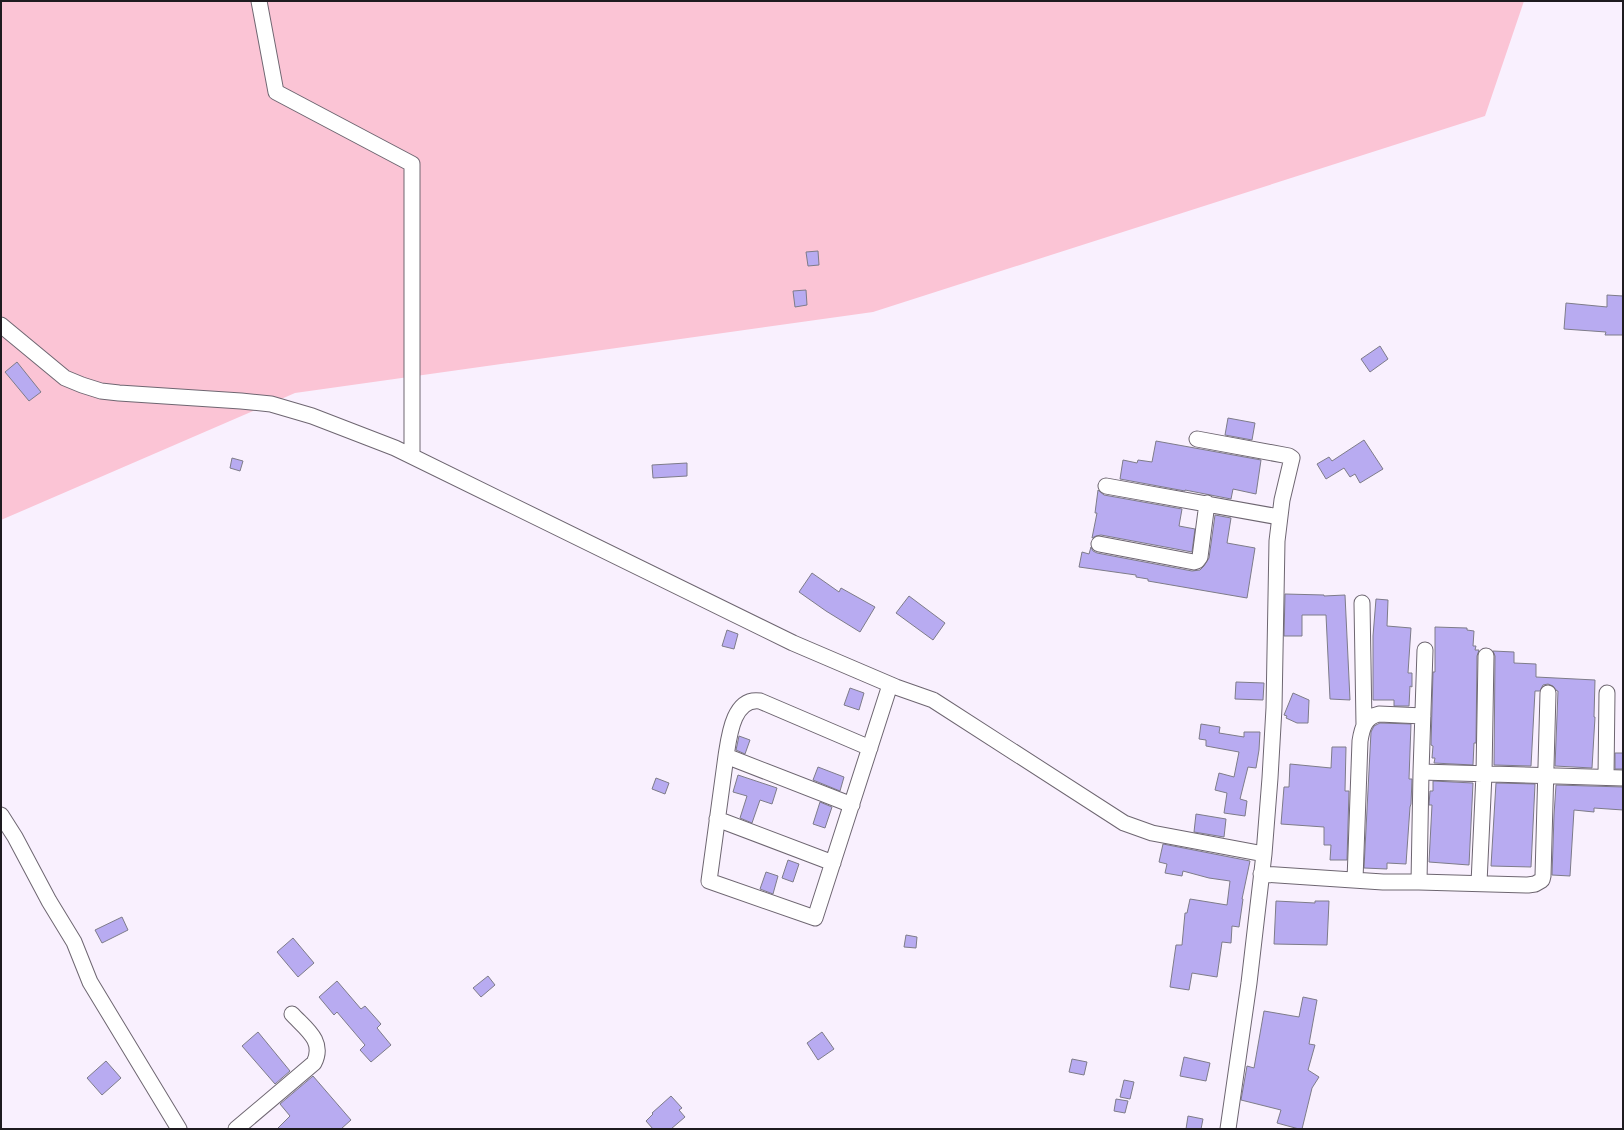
<svg xmlns="http://www.w3.org/2000/svg" width="1624" height="1130" font-family="'Source Sans 3',sans-serif">
<style>
.green{fill:#fbc4d5}
.building{fill:#b8abf1;stroke:#7e7c89}
.lines{fill:none;stroke-linecap:round;stroke-linejoin:round}
.minor-casing{stroke:#6e6671;stroke-width:17}
.minor{stroke:#fff;stroke-width:15}
</style>
<rect width="100%" height="100%" fill="#f9f0fe"/>
<path class="green" d="M1,1H1524L1485,116L873,312L295,393L1,520Z"/>
<path class="building" d="M818,251L819,265L808,266L806,252Z
M806,290L807,305L795,307L793,291Z
M1607,295L1623,296V335H1605L1606,332L1564,329L1566,303L1607,307Z
M1380,346L1388,359L1370,372L1361,359Z
M17,362L41,392L29,401L5,372Z
M1228,418L1255,423L1252,440L1225,435Z
M1364,440L1383,469L1360,483L1355,474L1350,477L1344,468L1326,479L1317,464L1329,457L1332,461Z
M1156,441L1261,460L1256,494L1233,489L1231,499L1185,490V491L1120,479L1123,460L1137,463L1138,460L1152,462Z
M232,458L243,461L240,471L230,468Z
M687,463V476L653,478L652,465Z
M1098,490L1104,495L1182,509L1179,526L1195,529L1192,552L1101,535L1096,536L1092,538L1097,513H1095Z
M1215,515L1231,518L1227,543L1255,548L1247,598L1148,581V579L1136,577V575L1079,567L1082,552L1089,554L1091,547L1093,551L1097,553L1192,571L1200,570L1204,566L1209,558Z
M812,573L839,592L841,588L875,607L860,632L826,611L799,592Z
M1285,594L1324,595V596L1345,595L1350,700L1330,699L1326,615H1302V636H1284Z
M909,596L945,623L933,640L896,613Z
M1376,599L1388,600L1387,626L1411,628L1408,673H1412V687L1410,686L1409,706H1394V700H1373V636Z
M1435,627L1467,628V630L1474,631L1473,646H1476L1475,650H1479L1477,656L1476,743H1474L1473,765L1434,763L1435,758H1432L1433,746L1431,745L1433,672H1435Z
M727,630L738,634L734,649L722,646Z
M1493,651L1514,652V663L1536,664V677L1595,680L1594,717H1595L1592,768L1555,766L1558,691H1557L1553,686L1548,684L1543,685L1540,691H1535L1531,766L1494,765L1495,656Z
M1236,682L1264,683L1263,700L1235,699Z
M850,688L864,693L859,710L844,705Z
M1293,693L1309,700L1308,723H1297L1286,718L1287,716L1284,715Z
M1380,723L1411,724L1409,779H1412L1411,804L1410,807L1406,864L1387,863V869L1364,868L1371,732L1374,726Z
M1201,724L1220,727L1219,733L1244,737V732H1260L1259,750L1256,768L1248,767L1240,799L1247,801L1245,816L1224,813L1227,793L1215,790L1219,773L1234,777L1239,752L1206,746V740L1199,739Z
M739,736L750,740L745,754L736,750Z
M1332,747H1346L1345,791H1349L1347,860H1330L1331,845H1324V827L1281,824L1284,787H1289L1290,764L1331,768Z
M1615,753H1623V769H1615Z
M818,767L844,777L840,791L813,780Z
M738,775L777,788L772,804L760,800L752,823L740,818L747,796L733,792Z
M656,778L669,783L665,794L652,789Z
M1433,781L1473,783L1469,865L1429,862L1432,805H1429L1430,791H1433Z
M1496,783L1535,784L1531,867L1491,866Z
M1556,785L1623,787V810L1594,808V812L1574,810L1570,876L1552,875L1554,815Z
M820,802L832,807L825,828L813,824Z
M1196,814L1226,819L1224,837L1194,832Z
M1163,844L1250,861L1242,899H1243L1239,927L1232,926L1231,943L1222,942L1217,977L1192,973L1189,990L1170,987L1176,945H1182L1185,913H1187L1190,899L1227,905L1230,881L1209,878L1183,871L1182,876L1165,873L1167,864L1159,862Z
M788,860L799,864L793,882L782,878Z
M766,872L778,876L773,894L760,889Z
M1276,901L1315,903V901H1329L1327,945L1274,944Z
M122,917L128,930L102,943L95,930Z
M906,935L917,937L916,948L904,947Z
M293,938L314,963L298,977L277,952Z
M488,976L495,985L481,997L473,988Z
M337,981L361,1009L365,1006L381,1024L377,1028L391,1045L371,1062L360,1050L365,1045L337,1012L334,1015L319,997Z
M1303,997L1317,1000L1309,1044L1315,1045L1308,1070L1319,1077L1312,1088L1302,1129H1299L1277,1123L1281,1110L1241,1100L1247,1066L1254,1068L1264,1011L1299,1017Z
M258,1032L290,1071L275,1084L242,1046Z
M822,1032L834,1049L818,1060L807,1043Z
M1184,1057L1210,1063L1206,1081L1180,1076Z
M1072,1059L1087,1062L1084,1075L1069,1072Z
M106,1061L121,1078L102,1095L87,1078Z
M313,1076L351,1120L341,1129H277L290,1116L280,1104Z
M1124,1080L1134,1082L1130,1099L1120,1097Z
M671,1096L682,1108L679,1110L685,1117L671,1129H653L646,1121L653,1114L652,1113Z
M1116,1099L1128,1101L1125,1113L1114,1111Z
M1188,1116L1203,1119L1201,1129H1186Z"/>
<g class="lines">
<g class="minor-casing">
<path id="minor" d="M259,1L276,92L412,164V456
M1,325L65,378L82,385L101,391L119,393L241,401L271,404L312,416L395,448L793,643L896,687L933,700L1124,823L1152,833L1264,854
M1197,439L1289,456L1292,458L1282,500L1277,541L1274,708L1270,778L1264,854L1249,983L1228,1129
M1106,486L1279,517
M1099,544L1194,562L1197,561L1200,557L1207,503
M1362,603L1364,725
M726,756L709,881L815,918L890,685
M1421,772L1425,650
M1606,777L1607,693
M852,805L726,756C729,737 733,697 760,701L870,748
M1,815L15,837L49,901L74,942L90,982L179,1129
M717,819L833,863
M1261,874L1383,882H1419L1421,772L1623,778
M1355,880L1360,741C1362,728 1365,717 1379,714L1423,716
M1419,882L1528,885L1535,884L1542,880L1543,876L1548,693
M1479,883L1484,774L1486,656
M236,1129L314,1063C325,1041 306,1029 292,1014"/>
</g>
<use href="#minor" class="minor"/>
</g>
<rect width="1624" height="1130" fill="none" stroke="#1e1b20" stroke-width="4"/>
</svg>
